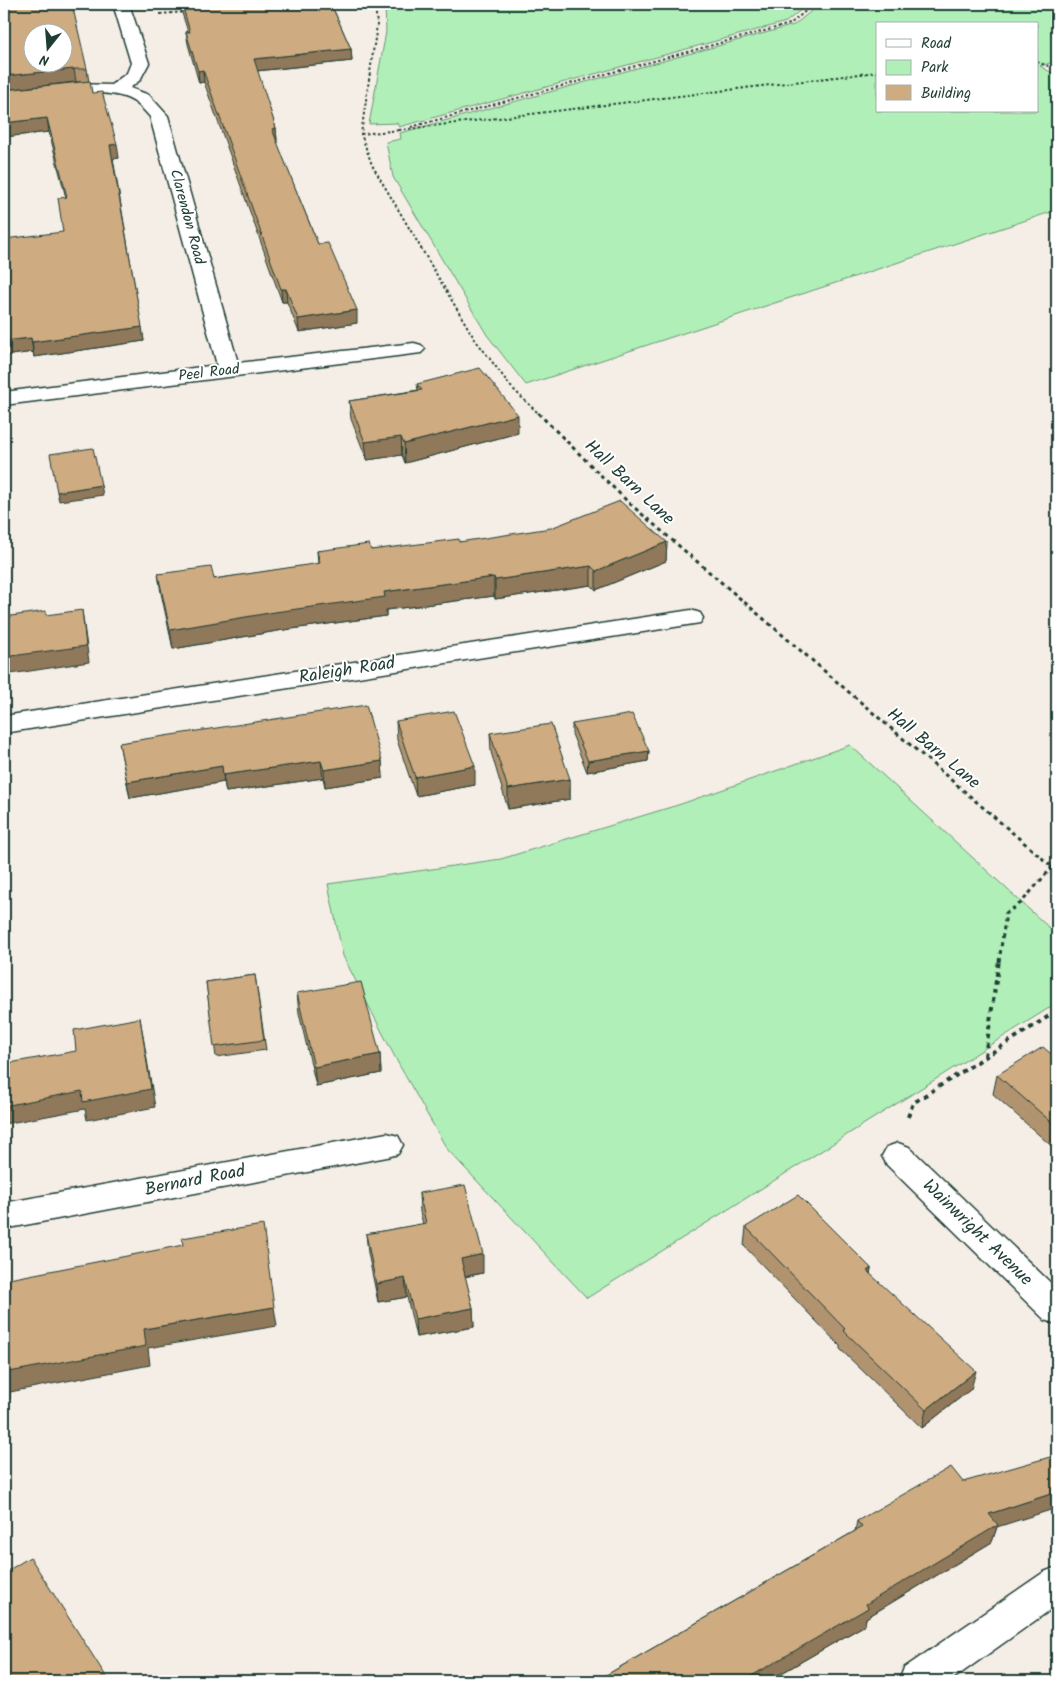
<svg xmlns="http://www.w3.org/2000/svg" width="1061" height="1685" font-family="Kalam,sans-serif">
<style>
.green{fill:#b0efb7;stroke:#689676;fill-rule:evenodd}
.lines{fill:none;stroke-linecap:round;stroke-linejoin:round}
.minor-casing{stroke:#1f3d34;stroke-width:3}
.path-far2{stroke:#1f3d34;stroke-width:2;stroke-dasharray:2.5 2.5;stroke-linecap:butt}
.path-far1{stroke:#1f3d34;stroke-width:3;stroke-dasharray:4 4;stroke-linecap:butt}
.path{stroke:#1f3d34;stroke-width:4;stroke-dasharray:4.5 4.5;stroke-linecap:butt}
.minor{fill:#fff;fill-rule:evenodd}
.wall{fill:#b1936f;stroke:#1f3d34;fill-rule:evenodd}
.shaded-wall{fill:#90785a;stroke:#1f3d34}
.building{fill:#ceab81;stroke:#1f3d34;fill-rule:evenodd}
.labels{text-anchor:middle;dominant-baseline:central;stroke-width:4;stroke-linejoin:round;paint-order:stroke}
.far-street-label{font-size:15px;fill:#1f3d34;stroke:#fff}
.street-label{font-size:18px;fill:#1f3d34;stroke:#fff}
</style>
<rect width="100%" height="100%" fill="#f5eee6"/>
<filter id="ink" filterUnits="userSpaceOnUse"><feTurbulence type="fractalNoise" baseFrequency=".02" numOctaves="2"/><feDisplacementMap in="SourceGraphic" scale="10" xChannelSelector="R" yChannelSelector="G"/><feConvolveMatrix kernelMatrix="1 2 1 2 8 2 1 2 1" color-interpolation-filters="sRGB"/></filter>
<g filter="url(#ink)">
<path class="green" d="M385,4H808L786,22L399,127L397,123L369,124L386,32Z
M820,4H1057V61L1040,66L1057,76V210L526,385L487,335L393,177L386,142L401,139L400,133L794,25ZM877,24H1037V111H877Z
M850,745L1057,935V1003L587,1298L447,1149L398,1063L343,956L328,884L501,859L681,804Z"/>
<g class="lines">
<g class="minor-casing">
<path id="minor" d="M113,4H129L149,63L140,80L130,88L149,95L168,116L238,363L414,343L421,345L425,349L421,353L4,405V392L217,365L150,117C143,109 137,102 127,98C96,86 37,99 4,102V92L76,84L111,85L127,73L131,63Z
M691,610L700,613L703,618L700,623L4,733V716Z
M387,1133L398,1136L403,1145L398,1154L387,1157L4,1229V1203Z
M898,1143L909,1147L1057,1289V1324L1045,1320L887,1165L882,1156L887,1147Z
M1057,1567V1605L950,1681H899L904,1668L1044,1572Z"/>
</g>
<path class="path-far2" d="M375,4L377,25L361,134L372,165L474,338L512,388L539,414
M160,14L186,12
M1037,62L1048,66L1057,63
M411,127L790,24L814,4
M399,130L877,72
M361,134L400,130"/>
<path class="path-far1" d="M538,413L629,503L1057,871
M999,962L1006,913L1021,903L1053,866"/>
<path class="path" d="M985,1056L999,960
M908,1117L913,1103L1057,1011"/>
<use href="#minor" class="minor"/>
</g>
<path class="wall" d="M4,4L87,69L89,82L92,93L119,158H113L144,341L34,357L33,352L4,356L63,232L66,198L49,132L4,137ZM76,82H81L16,89Z
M181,4H331L351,49L352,61L257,71L276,128L277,141H276L300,200L318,244L357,323L299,332L287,302H282L204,82L199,83L188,44L186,32H188L182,13Z
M417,384L518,433L405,463L402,455L367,460L351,419L349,401L418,390Z
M459,542H667L666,561L596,590L591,585L495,599L494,596L386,610V616L277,631L173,649L161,593L158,574L214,579L318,564L317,551L371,550Z
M396,721L475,785L416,796L397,740Z
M572,724L649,751L648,761L587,772L572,734Z
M490,733L570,779V799L508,809L491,752Z
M119,743L382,761L383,778L325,787L323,778L226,792L224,782L130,798Z
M255,975L266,1050L216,1057L206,982Z
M297,993L380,1054L381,1073L316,1086L299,1013Z
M1057,1059V1151L993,1094L997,1075Z
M419,1193L483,1273L465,1277L473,1308L474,1327L416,1337L407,1297L378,1302L368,1253L366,1234L423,1224L420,1212Z
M746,1227L871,1268L870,1274L971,1389L922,1428L840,1349V1346L744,1246Z
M857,1521L997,1527L992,1542L866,1618L865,1625L768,1681H596L855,1531Z
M4,1573L109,1681H8L4,1674Z"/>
<path class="shaded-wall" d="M351,49L352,61L255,71L254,59Z
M74,69L76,82L4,90V76Z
M203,70L204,82L199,83L198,71Z
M47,118L49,132L4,137V123Z
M276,128L277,141H273L272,129Z
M117,144L119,158L112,159L110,145Z
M281,289H286L287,302H282Z
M357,310V323L299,332L298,319Z
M142,327L144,341L34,357L32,342Z
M31,338L33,352L4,356V341Z
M518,415V433L405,463L404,444Z
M401,437L402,455L367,460L365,442Z
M101,485L103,495L59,501L57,492Z
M667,542L666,561L596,590V571Z
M591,566V585L495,599V580Z
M494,577V596L386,610V616L277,631L173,649L170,630L384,592Z
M82,610L89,662L4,675V657Z
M649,751L648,761L587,772L588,761Z
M321,761L323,778L226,792L223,775Z
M382,761L383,778L325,787L324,770Z
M222,766L224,782L130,798L127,782Z
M475,766V785L416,796L415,777Z
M570,779V799L508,809V789Z
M140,1018L155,1107L87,1120L85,1109L4,1124V1106Z
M380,1054L381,1073L316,1086L314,1067Z
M483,1254V1273L461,1277V1259Z
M871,1268L868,1287L867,1271Z
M405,1278L407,1297L378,1302L376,1284Z
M274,1307L277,1326L148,1348L150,1365L10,1392V1399L4,1400V1373L144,1329Z
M473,1308L474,1327L416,1337L415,1319Z
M976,1371L971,1389L922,1428L926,1410Z
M1057,1492V1508L997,1527L992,1542L866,1618L865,1625L768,1681H743L866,1604L989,1514Z"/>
<path class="building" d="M4,4H72L87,69H74L4,76ZM32,32H62V62H32Z
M182,4H331L351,49L254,59L276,128L272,129L300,200L318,244L328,243L357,310L298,319L286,289H281L203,70L198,71L186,32H190Z
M90,81L92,93L102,92L117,144L110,145L142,327L32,342L31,338L4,341V239L63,232L58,198L67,197L47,118L4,123V90Z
M480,368L518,415L404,444L401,437L365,442L349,401L422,390L417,384Z
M93,448L101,485L57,492L50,454Z
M620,501L667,542L596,571L591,566L495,580L494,577L384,592L385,597L275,612L170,630L158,574L211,567L214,579L320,563L317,551L369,544L371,550L459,539V542L551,528Z
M82,610L86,646L4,657V617L46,611V615Z
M366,705L382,761L324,770L321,761L223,775L222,766L127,782L119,743Z
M454,711L475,766L415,777L396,721Z
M632,714L649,751L588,761L572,724Z
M551,724L570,779L508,789L490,733Z
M255,975L264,1040L214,1047L206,982Z
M361,982L380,1054L314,1067L297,993Z
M140,1018L151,1089L83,1102L82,1091L4,1106V1064L76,1051L74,1030Z
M1043,1047L1057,1059V1127L997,1075Z
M465,1185L483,1254L461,1259L473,1308L415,1319L405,1278L376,1284L366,1234L426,1223L419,1193Z
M798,1195L871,1268L867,1271L976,1371L926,1410L843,1330L845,1329L746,1227Z
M263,1225L274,1307L144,1329L146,1346L4,1373L5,1380H4V1280L183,1245L182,1238Z
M1057,1455V1492L989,1514L998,1525L866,1604L868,1608L743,1681H596L862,1527L857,1521L951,1467L963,1482Z
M30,1557L109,1681H12L4,1667V1573Z"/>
</g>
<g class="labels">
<g class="far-street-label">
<text transform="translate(187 217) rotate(75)">Clarendon Road</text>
<text transform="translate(209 373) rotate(-7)">Peel Road</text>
</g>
<g class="street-label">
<text transform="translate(629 483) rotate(43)">Hall Barn Lane</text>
<text transform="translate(347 671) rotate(-9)">Raleigh Road</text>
<text transform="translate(933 749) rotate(40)">Hall Barn Lane</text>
<text transform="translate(195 1181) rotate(-11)">Bernard Road</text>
<text transform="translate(977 1233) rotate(44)">Wainwright Avenue</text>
</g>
</g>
<rect width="1061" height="1685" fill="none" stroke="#fff" stroke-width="20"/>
<rect x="10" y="10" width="1041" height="1665" fill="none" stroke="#1f3d34" stroke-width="2" filter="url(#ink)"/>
<rect x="876" y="22" width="162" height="90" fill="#ffffff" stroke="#a5b1ae"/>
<rect x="886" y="39" width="25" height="8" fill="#ffffff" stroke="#a5b1ae"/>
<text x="921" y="48" font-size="15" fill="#1f3d34">Road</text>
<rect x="886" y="60" width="25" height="15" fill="#b0efb7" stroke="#a5b1ae"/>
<text x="921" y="72" font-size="15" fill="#1f3d34">Park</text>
<rect x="886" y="85" width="25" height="15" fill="#ceab81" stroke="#a5b1ae"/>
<text x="921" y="98" font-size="15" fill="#1f3d34">Building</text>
<g transform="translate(48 48) rotate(197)"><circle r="24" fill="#ffffff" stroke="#a5b1ae"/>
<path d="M0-4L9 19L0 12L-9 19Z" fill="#1f3d34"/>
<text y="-8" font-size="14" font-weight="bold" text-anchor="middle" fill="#1f3d34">N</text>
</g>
</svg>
